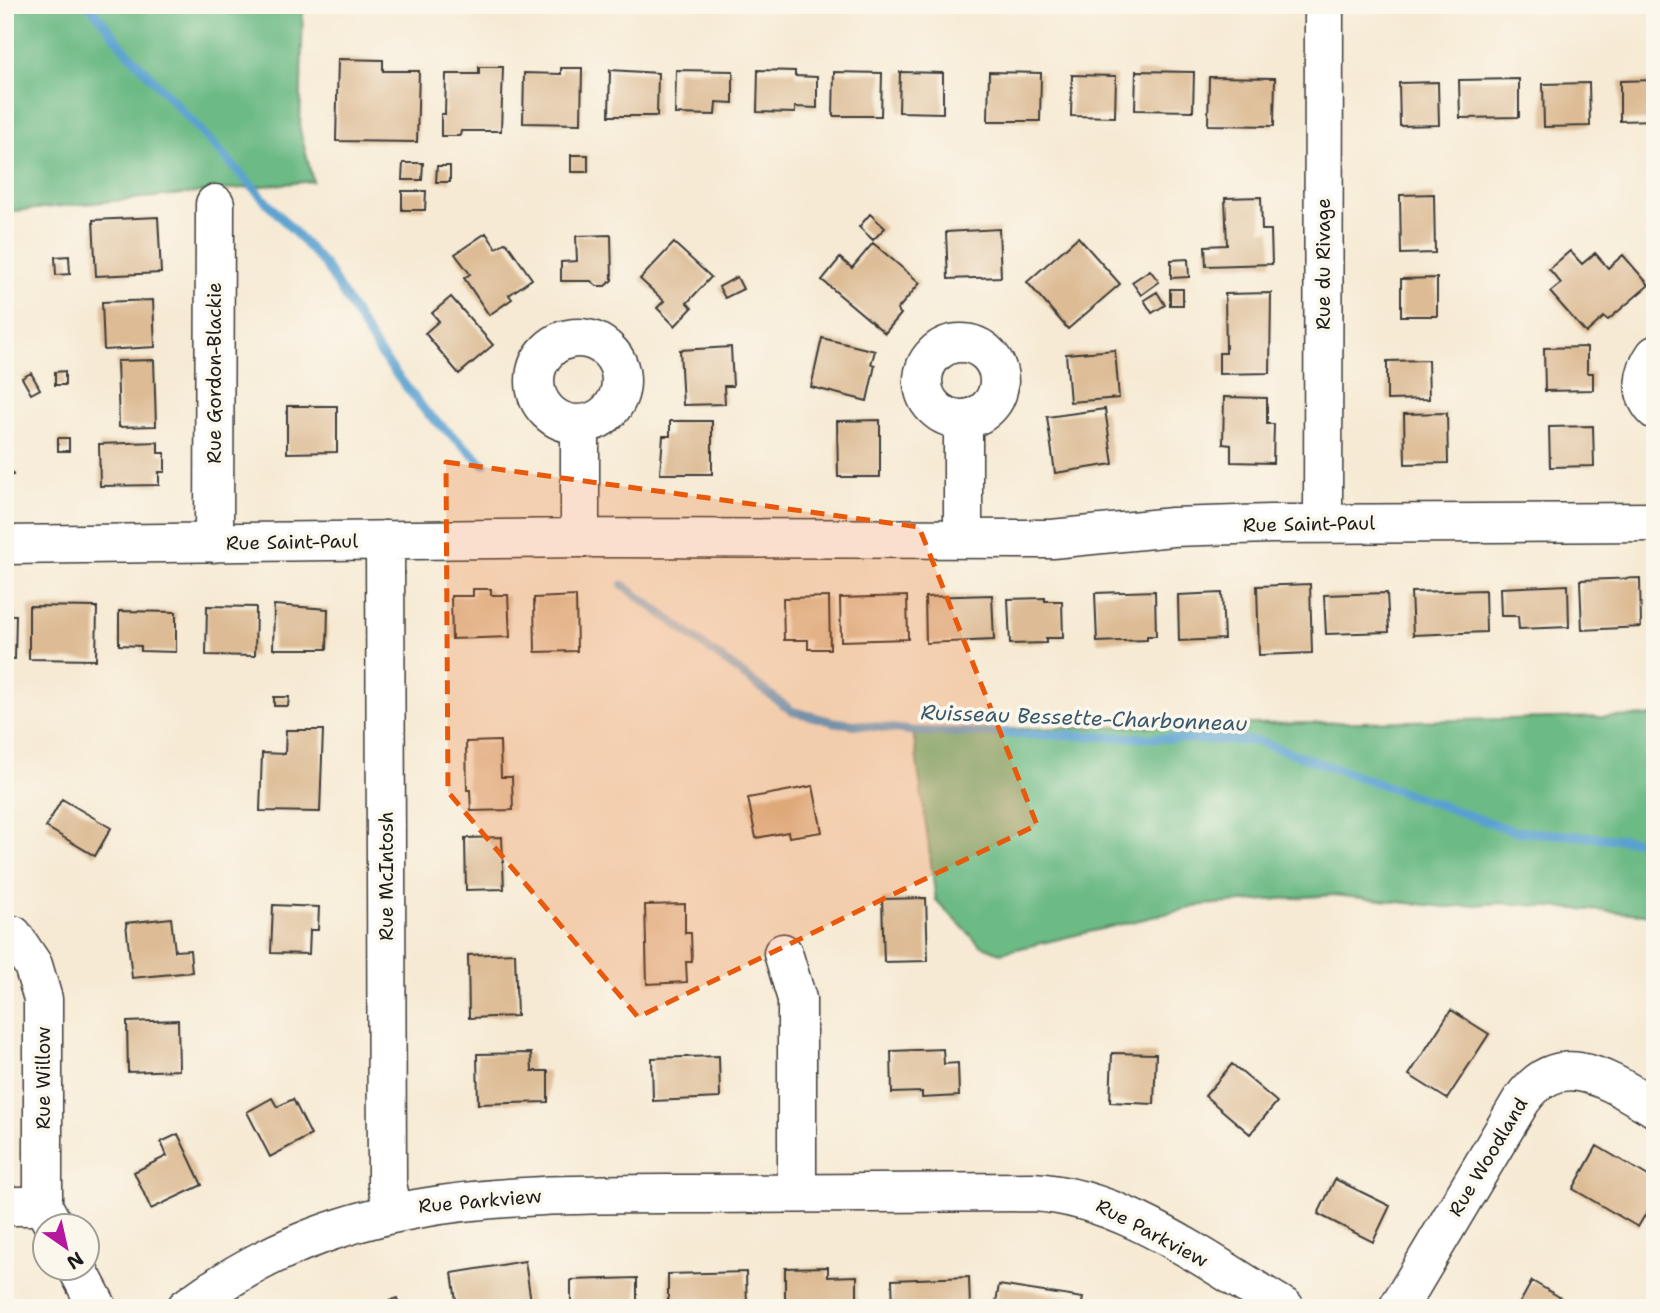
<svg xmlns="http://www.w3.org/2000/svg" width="1660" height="1313" font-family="'Shantell Sans',sans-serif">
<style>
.forest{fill:#6cba84;stroke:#446b50;stroke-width:2}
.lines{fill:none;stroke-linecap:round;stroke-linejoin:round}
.stream{stroke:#5aa1d0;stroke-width:9}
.building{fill:#ddbc95}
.minor-casing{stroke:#3d3b38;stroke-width:41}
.minor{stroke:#fff;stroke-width:38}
.marked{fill:#e8590c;fill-opacity:0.2;stroke:#e8590c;stroke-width:5;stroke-dasharray:14 9;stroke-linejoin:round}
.labels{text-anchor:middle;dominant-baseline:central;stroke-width:7;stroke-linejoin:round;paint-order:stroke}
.street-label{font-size:19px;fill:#1c1c1c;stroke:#fbf7ec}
.water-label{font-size:21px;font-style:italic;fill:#38586d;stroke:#fbf7ec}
</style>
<rect width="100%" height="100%" fill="#fbf7ec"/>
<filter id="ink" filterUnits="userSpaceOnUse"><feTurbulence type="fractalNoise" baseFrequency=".0143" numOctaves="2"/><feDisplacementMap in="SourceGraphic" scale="14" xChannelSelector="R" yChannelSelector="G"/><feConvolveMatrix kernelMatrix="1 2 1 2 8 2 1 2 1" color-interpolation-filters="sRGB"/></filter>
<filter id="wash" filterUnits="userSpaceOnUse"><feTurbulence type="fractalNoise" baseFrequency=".00686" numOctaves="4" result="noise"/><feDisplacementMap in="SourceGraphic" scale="28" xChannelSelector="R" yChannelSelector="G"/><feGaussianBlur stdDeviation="1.57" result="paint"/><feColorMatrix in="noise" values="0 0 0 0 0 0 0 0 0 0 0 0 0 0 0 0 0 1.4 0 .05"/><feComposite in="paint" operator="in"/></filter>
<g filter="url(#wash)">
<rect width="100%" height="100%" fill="#f6ead4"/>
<path class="forest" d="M5,5H303L300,130L313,181L5,212Z
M1655,716V915L1500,903L1446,907L1333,895L1203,905L1000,953L980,945L936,900L913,731Z"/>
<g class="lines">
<path class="stream" d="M89,5L123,47L325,265L379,352L426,412L484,464
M623,585L792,711L834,722L913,731L1257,741L1514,831L1655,842"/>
</g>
<g id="blocks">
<path class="building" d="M338,59L383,60V71H419L417,142L336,141Z
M479,67H503L501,131H461L460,136H441V114H445L446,74H479Z
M561,68H582L581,124L523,123L524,73L561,74Z
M610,70L658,73L657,116H609Z
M676,70L733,71V103L716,102L715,115L675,114Z
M758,70L795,71V76L817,77V108L795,107V113L757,112Z
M1136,71L1194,72L1193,111L1135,110Z
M834,72L882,73L881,116H833Z
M900,72L943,73V113L899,112Z
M989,72L1041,73L1040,121H988Z
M1072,75L1116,76L1115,117L1071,116Z
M1209,77L1275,78L1274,126L1208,125Z
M1519,79V117L1460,118L1459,80Z
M1655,80V120L1620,121V81Z
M1438,82L1439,125L1400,126L1399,83Z
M1589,83L1590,126L1544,127L1543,84Z
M571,155H588V172H571Z
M403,163H423L422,180H402Z
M437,166H450V182H436Z
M402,191H426L425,210H402Z
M1434,194L1435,253L1401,254L1400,195Z
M1261,197L1262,230H1271L1272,264L1206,266L1205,246L1227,245L1225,198Z
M870,214L885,228L873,240L859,227Z
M158,217L161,273L96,276L93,220Z
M999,229L1001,277L948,279L946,232Z
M486,233L496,248L506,242L532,279L509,295L512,299L489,315L464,278L470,274L455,254Z
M611,235L612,280L605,286H597L591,281H561V262L577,261L576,236Z
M1078,237L1120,284L1068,329L1027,282Z
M674,243L711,277L687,303L692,308L675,326L657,308L664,301L640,279Z
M873,243L920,283L897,310L901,314L885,333L822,280L840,258L852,268Z
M1570,251L1582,264L1595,253L1608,268L1623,255L1649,285L1608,320L1604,317L1586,333L1550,292L1561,283L1549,269Z
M69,256L70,274L56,275L55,257Z
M1188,259L1189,277L1171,278V260Z
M1150,270L1159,282L1141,295L1132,282Z
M737,277L743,289L725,298L719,287Z
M1437,278V316H1401V279Z
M1170,289H1183V305H1170Z
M1157,292L1165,305L1152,313L1144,300Z
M1271,293L1270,373L1219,374V353H1226L1225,294Z
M451,297L493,345L459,374L425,333L439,321L432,313Z
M153,300L155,347L104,350L102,302Z
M822,338L875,351L871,364L875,365L867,401L811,387Z
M731,347L733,386H724L725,404L683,405L680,350Z
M1587,347V373H1593V390L1545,391L1544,348Z
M1115,350L1119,398L1070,402L1066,354Z
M154,360L156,426L119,427L117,361Z
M1428,360L1429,399L1387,400V361Z
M65,371V385H55V372Z
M31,373L40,389L31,394L22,378Z
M1224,397L1267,398V424H1274L1273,463L1231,462V445L1223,444Z
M287,406H337V452L287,453Z
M1105,409L1113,464L1055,473L1047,417Z
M1447,413L1448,463L1405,464L1404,414Z
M880,420V477H838L837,421Z
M670,421H712V474H660L663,436H670Z
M1593,426L1594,466L1550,467L1549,427Z
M58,438H69V451H58Z
M158,442V453H165V472H159V485L100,486L99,444Z
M5,451L13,475L5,477Z
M1640,578L1641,627L1582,630L1580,580Z
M1310,584L1312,653L1259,655L1257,586Z
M1568,585L1569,627L1519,629L1518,616H1501L1500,588Z
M473,589H491V595H508L510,637L452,639L451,596H473Z
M1485,590L1486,632L1413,635L1411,592Z
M1155,591L1156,636H1147V640L1097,642L1095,593Z
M1222,593L1224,639L1179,641L1178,595Z
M1387,593L1389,632L1326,634L1324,595Z
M992,595L994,640L926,643L925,597Z
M576,596L577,651L535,652L534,598Z
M907,596L908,639L841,641L840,598Z
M829,597L830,649H808V640H784L783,598Z
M1045,598V601H1062L1063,638H1046V643L1010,644L1008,599Z
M274,605L328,609L327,649H273Z
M29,606L97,607L96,660L29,659Z
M207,606L256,607L255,656L206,655Z
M119,611L176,612V652L141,651V646L119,645Z
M5,615H16L15,659L5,658Z
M274,697H289L288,706H274Z
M286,730H323L320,812L260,811L262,753L285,754Z
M500,741L501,777H512L513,810L471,811L470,790H467L466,742Z
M813,786L822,832L789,837L788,832L756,838L748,798Z
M62,799L111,828L95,856L46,827Z
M502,837L504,889L466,890L465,838Z
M926,898L928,961L884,962L882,899Z
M685,904V933H691L692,962H686L687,982L647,984L645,905Z
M273,905L319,907L318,930H310L309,954L271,953Z
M171,918L175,951L190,950L192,972L132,978L126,923Z
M515,953L517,1016L469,1018L468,955Z
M1451,1010L1489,1034L1447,1099L1409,1075Z
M178,1020L179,1070L128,1072L127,1022Z
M943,1049L944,1064L958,1063L959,1096L922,1098V1092L892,1093L891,1051Z
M531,1053L532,1071H548V1102L478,1104L477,1054Z
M1112,1053L1156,1054L1154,1104L1110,1102Z
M719,1056L720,1098L653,1101L652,1058Z
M1232,1064L1277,1102L1250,1134L1205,1096Z
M272,1098L277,1107L293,1099L311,1135L270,1157L247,1112Z
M178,1134L202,1185L151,1209L134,1172L167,1156L161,1142Z
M1597,1146L1655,1180V1198L1638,1227L1573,1189Z
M1335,1179L1390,1206L1373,1242L1318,1214Z
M525,1261L532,1308H457L452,1273Z
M828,1267V1277L857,1276V1308H785V1268Z
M746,1272L747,1308H668V1274Z
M969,1277L970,1308H893L892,1280Z
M637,1278V1308H571V1280Z
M1532,1281L1578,1308H1517Z
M999,1285L1083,1298L1081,1308H995Z
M397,1298L400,1308H372Z"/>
</g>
</g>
<g filter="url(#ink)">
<use href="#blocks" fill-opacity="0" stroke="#3d3b38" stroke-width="2"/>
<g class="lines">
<g class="minor-casing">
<path id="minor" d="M535 381a43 43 0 1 1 86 0a43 43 0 1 1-86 0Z
M923 381a38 38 0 1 1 76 0a38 38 0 1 1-76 0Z
M1655,355C1643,372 1639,393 1655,410
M1323,523L1324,5
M580,538V424
M963,539V420
M385,540L387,1184L393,1211
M214,543L215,204
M5,545L580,538L1052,539L1172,527L1270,524L1655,522
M13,935L33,965L43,999V1206L54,1226
M783,953L797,999V1193
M5,1206H43
M77,1268L98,1308
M186,1308C348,1187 513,1195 703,1194C813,1193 923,1193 1032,1192C1122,1196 1209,1263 1285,1308
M1398,1308L1521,1101C1561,1044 1611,1082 1655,1108"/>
</g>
<use href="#minor" class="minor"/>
</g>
</g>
<path class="marked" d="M446,462L919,527L1037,825L638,1017L448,792Z"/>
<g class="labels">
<g class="street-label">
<text transform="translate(1323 264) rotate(-90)">Rue du Rivage</text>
<text transform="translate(214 373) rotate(-90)">Rue Gordon-Blackie</text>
<text transform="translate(1309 524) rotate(-1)">Rue Saint-Paul</text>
<text transform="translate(292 542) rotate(-1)">Rue Saint-Paul</text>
<text transform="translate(386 876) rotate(-90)">Rue McIntosh</text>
<text transform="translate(43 1078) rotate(-90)">Rue Willow</text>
<text transform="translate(1488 1157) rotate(-59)">Rue Woodland</text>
<text transform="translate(480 1201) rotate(-5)">Rue Parkview</text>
<text transform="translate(1152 1233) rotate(28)">Rue Parkview</text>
</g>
<g class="water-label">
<text transform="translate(1084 718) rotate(2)">Ruisseau Bessette-Charbonneau</text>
</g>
</g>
<rect width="1660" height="1313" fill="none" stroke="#fbf7ec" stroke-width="28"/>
<g transform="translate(66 1247) rotate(146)"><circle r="33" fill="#fbf7ec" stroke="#a29f99" stroke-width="2"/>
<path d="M0-5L12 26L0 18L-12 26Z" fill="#b5179e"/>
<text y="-10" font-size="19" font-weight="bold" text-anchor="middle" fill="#1c1c1c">N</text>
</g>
</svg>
